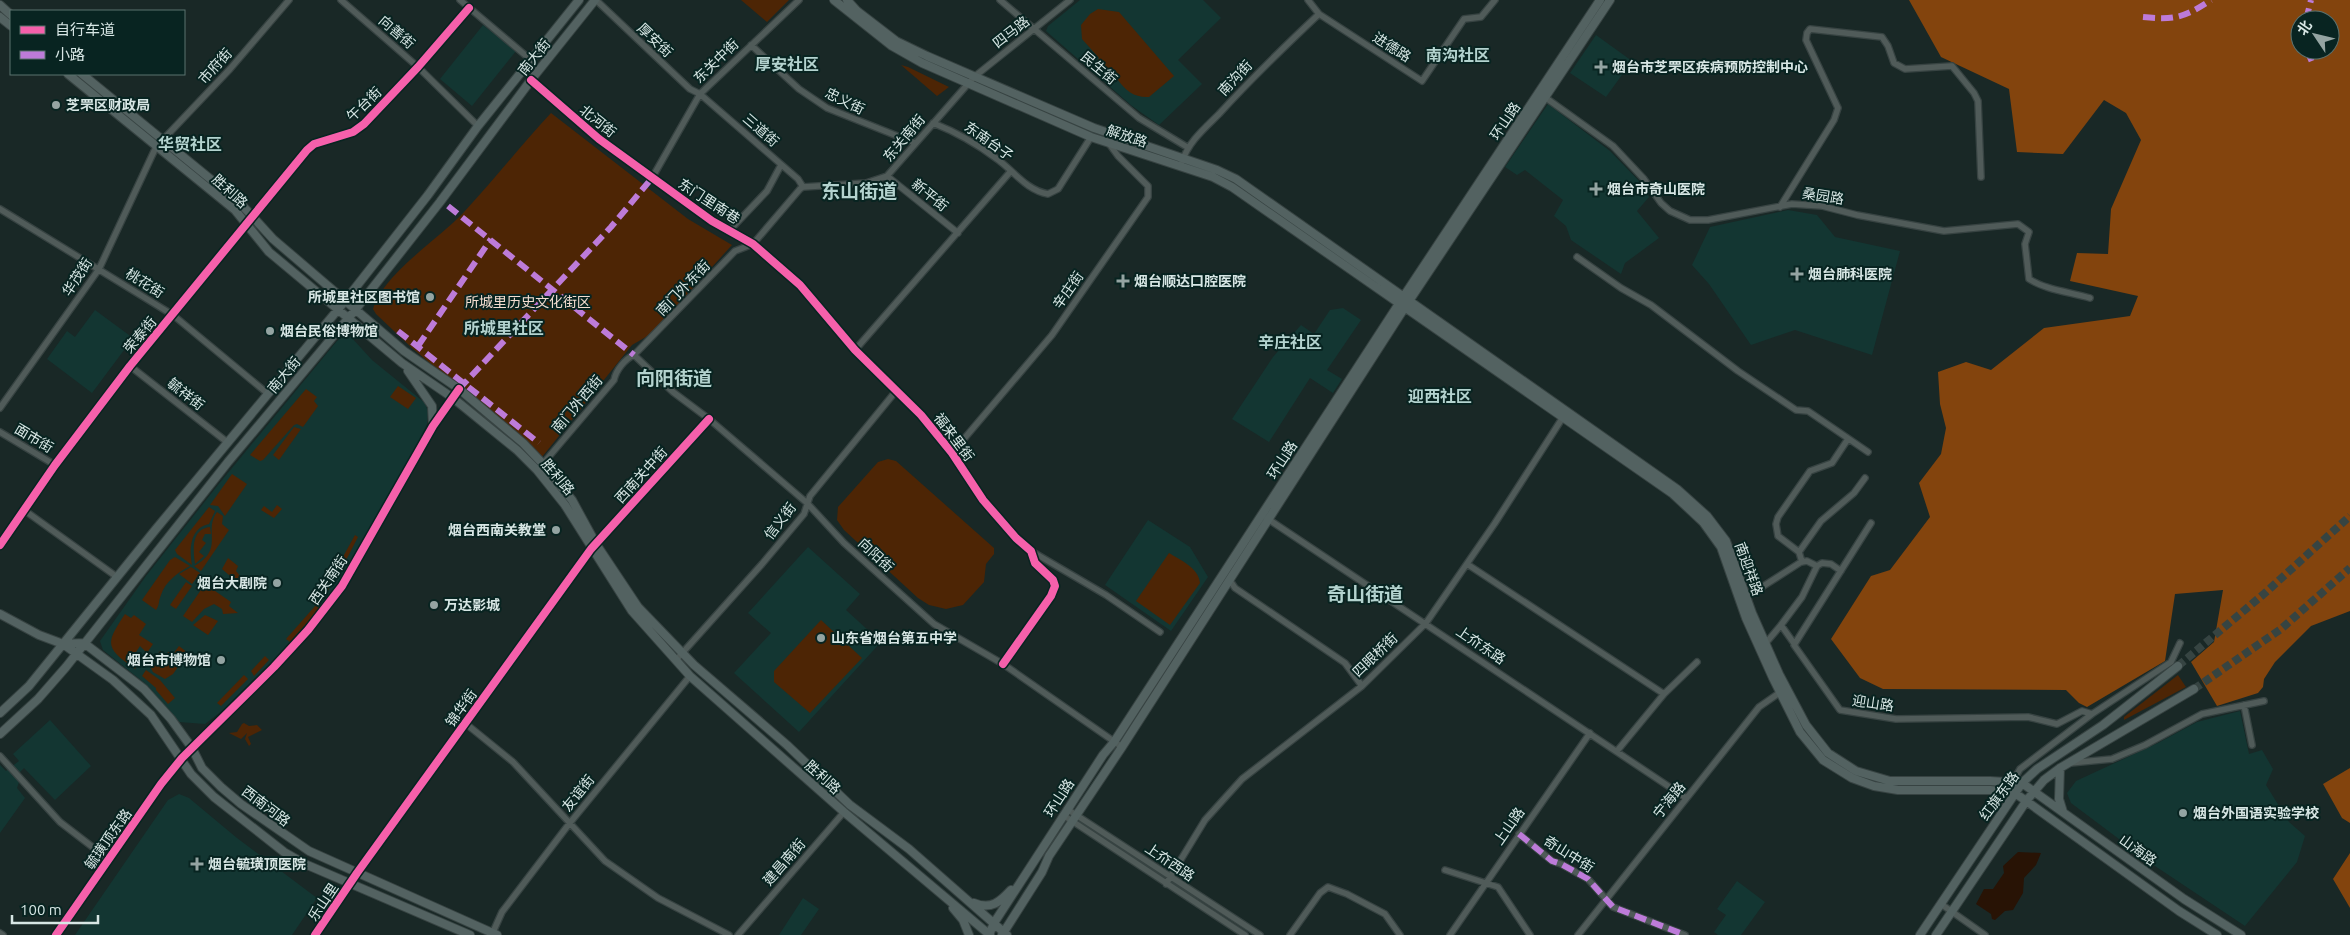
<svg xmlns="http://www.w3.org/2000/svg" width="2350" height="935" font-family="Ubuntu,'Noto Sans SC',sans-serif">
<style>
.built{fill:#133632}
.green{fill:#4d2505}
.forest{fill:#83440d;fill-rule:evenodd}
.water{fill:#281305}
.lines{fill:none;stroke-linecap:round;stroke-linejoin:round}
.major-tunnel{stroke:#364442;stroke-width:8;stroke-dasharray:8 4;stroke-linecap:butt}
.minor-casing{stroke:#374342;stroke-width:8}
.major-casing{stroke:#374342;stroke-width:10}
.minor{stroke:#505b59;stroke-width:5.5}
.major{stroke:#536261;stroke-width:8}
.quiet{stroke:#bd7bd9;stroke-width:6;stroke-dasharray:12 6;stroke-linecap:butt}
.cycleway-casing{stroke:#082421;stroke-width:11}
.cycleway{stroke:#f560ab;stroke-width:8}
.poi-dot{fill:#94a4a2;stroke:#082421;stroke-width:2}
.labels{text-anchor:middle;dominant-baseline:central;stroke-width:4;stroke-linejoin:round;paint-order:stroke}
.street-label{font-size:14px;fill:#d7e6e4;stroke:#082421}
.poi-label{font-size:14px;font-weight:bold;fill:#d7e6e4;stroke:#082421;text-anchor:start}
.park-label{font-size:14px;fill:#f4ddd0;stroke:#082421}
.quarter-label{font-size:16px;font-weight:bold;fill:#b4d3cf;stroke:#082421}
.district-label{font-size:19px;font-weight:bold;fill:#b4d3cf;stroke:#082421}
</style>
<rect width="100%" height="100%" fill="#192826"/>
<path class="built" d="M1080,0H1203L1221,18L1178,60L1202,84L1159,125L1132,106L1046,31L1048,26Z
M483,25L516,51L472,106L440,79Z
M1596,35L1632,61L1606,97L1570,73Z
M1548,104L1610,151L1639,181L1649,197L1637,211L1659,238L1625,263L1621,274L1571,240L1566,226L1554,216L1563,200L1525,170L1517,175L1505,167Z
M1788,210L1817,215L1835,237L1900,251L1872,355L1795,330L1751,345L1709,284L1692,265L1710,227Z
M1343,308L1361,320L1327,370L1342,379L1333,393L1310,378L1269,442L1232,419L1273,357L1301,325L1314,334L1330,310Z
M95,310L133,338L92,393L47,359L67,331L75,337Z
M351,337L372,360L425,403L428,411L427,424L418,443L405,470L358,553L333,594L312,621L273,662L222,711L205,724L179,722L147,685L103,650L100,641L146,576L218,485L337,341L341,338Z
M1148,520L1190,547L1208,577L1171,631L1105,585Z
M808,547L860,594L846,610L881,642L799,732L734,673L771,633L748,613Z
M2240,711L2249,754L2262,750L2273,769L2266,785L2289,822L2305,836L2297,862L2245,926L2155,866L2071,803L2067,793L2076,781L2158,743L2197,722Z
M50,720L91,766L55,800L24,768L15,777L19,782L17,788L25,798L0,833V765L6,771L19,761L13,754Z
M179,794L189,798L237,838L317,898L292,935H75L168,800Z
M1737,881L1765,902L1741,935H1718L1714,932L1726,915L1717,909Z
M803,898L819,909L801,935H779Z"/>
<path class="green" d="M741,0H789L767,22Z
M1098,9L1119,12L1174,76L1149,97C1135,98 1126,91 1118,80L1115,82L1097,61L1099,58L1082,39L1081,25L1090,14Z
M901,65L908,67L949,87L937,96Z
M551,113L688,219L732,245L651,334L632,345L542,457L412,348L376,314L373,309C384,273 439,239 464,212C494,180 521,145 551,113Z
M398,386L416,398L408,409L390,397Z
M306,389L317,397L314,401L318,406L303,427L297,424L294,425L263,460L260,461L250,455Z
M294,427L301,429L279,460L273,455Z
M888,459L896,461L994,548V554L986,564L984,582L963,605L946,609L929,605L918,598L844,530L837,520L838,507L878,462Z
M232,474L247,484L225,516L218,506L210,505Z
M277,505L282,509L274,518L261,510L264,506L272,512Z
M209,507L215,511L209,524C190,528 189,549 192,565L177,554L175,550Z
M217,512L223,516L222,524L229,530L201,571L194,566C225,549 203,531 217,512Z
M210,527L211,534H205L202,540L206,543L199,552L204,556L195,564C193,550 191,529 210,527Z
M355,535L358,537L343,566L339,564Z
M1169,553C1180,560 1199,568 1200,583L1170,625L1136,601Z
M175,557L190,566C178,572 165,582 161,595C158,602 160,604 156,610L142,600L170,560Z
M228,558L238,566L236,571L241,577L237,582L222,569Z
M191,567L200,573L192,584L179,574Z
M337,567L336,577L323,599L319,597Z
M186,582L192,586L176,609L170,605Z
M205,584L231,602L229,606L238,613L223,614L222,609L214,604L204,609L192,622L183,616Z
M316,605L320,608L290,642L286,639Z
M125,614L131,618L134,615L146,624L139,635L153,644L147,653L140,646L136,652L142,657L135,669C105,648 105,644 125,614Z
M205,615L218,621L208,635L193,625Z
M821,620L862,658L810,713L774,682V671Z
M179,646L188,653L173,674L165,679L153,672L148,662L152,657L155,662L154,665L157,666L162,661L159,657H155L160,651L165,654L169,652L173,654Z
M265,656L269,660L254,676L251,671Z
M146,670L160,680L175,698L168,704L156,690V688L142,676Z
M244,675L248,679L221,706L217,703Z
M2178,675L2186,687L2124,720V717Z
M244,723L249,726L257,725L262,730L248,737L251,744L249,746L245,739L247,733L241,739L229,733L237,732L242,724Z"/>
<path class="forest" d="M1909,0H2350V611L2311,626L2275,662L2264,679L2263,687L2258,693L2217,706L2191,662L2214,642L2223,590L2175,594L2165,661L2087,707L2079,703L2066,690L1883,689L1860,678L1831,639L1871,576L1890,570L1930,517L1919,483L1941,454L1946,428L1940,404L1938,372L1966,362L1991,370L2044,328L2130,316L2138,296L2070,281L2077,253L2108,254L2111,209L2141,140L2126,113L2104,100L2063,154L2017,152L2009,89L1941,57ZM2300,20H2330V50H2300Z
M2350,768V823L2342,818L2323,784Z
M2350,853V908L2333,879Z"/>
<path class="water" d="M2018,852L2041,853L2036,865L2024,878L2023,893L2013,910L2005,911L1995,920L1992,919L1991,914L1976,904L1984,889H1993L2004,873L2003,866Z"/>
<g class="lines">
<path class="major-tunnel" d="M2178,666L2265,593L2350,516
M2194,689L2281,629L2350,568"/>
<g class="minor-casing">
<path id="minor" d="M341,0L418,67L478,126
M460,0L531,60
M596,0L690,89L700,94L798,179L803,187
M1000,0L1139,118L1187,147
M1308,0L1319,14L1422,81L1464,19L1481,17L1495,0
M751,45L799,89L827,108L915,143
M531,80L599,139L712,221L753,244L800,285L855,350L921,415L952,453L983,500L1016,538L1031,551L1035,563L1053,580L1055,586L1051,596L1003,664
M1546,98L1613,146L1644,179L1661,203L1670,211L1690,220H1708L1792,204L1822,206L1857,215L1944,231L2018,224L2029,232L2025,244L2029,279C2046,290 2070,292 2090,298
M933,123C956,132 977,144 997,159C1014,171 1026,190 1048,194L1058,189L1091,137
M1182,162C1188,142 1205,128 1219,114C1251,79 1285,46 1319,14
M887,176L958,233
M652,178L700,94L799,0
M1780,207L1834,120L1838,108L1806,40L1807,33L1810,29L1882,37L1888,46L1894,63L1905,69L1952,66L1974,93L1978,101L1981,177
M0,209L173,315L267,393
M730,230L767,191L781,165
M1577,257L1621,288L1651,305L1738,371L1796,410L1808,411L1868,452
M855,350L1011,171
M634,355L673,392L709,419L807,503L844,543L934,624L1003,664L1122,747
M130,366L227,442
M0,408L99,269L156,147L230,69L289,0
M0,432L55,465
M952,453L1052,335L1148,197V186L1118,156L1110,145L1111,142
M541,466L614,380C616,370 625,359 634,355L735,251L753,244L800,189L803,187L866,183L887,176L974,77L1070,0
M24,510L117,577
M1265,517L1686,798
M1871,523L1794,645L1840,710L1896,719L2028,717L2057,724L2082,711L2092,714
M0,545L55,465L130,366L307,150L314,144L353,132L364,124L418,67L469,8
M1031,551L1106,595L1160,632
M1799,552L1778,536L1776,524L1778,517L1810,471L1832,463L1848,439
M1802,562L1799,552L1821,521L1854,493L1865,478
M1467,564L1664,694
M1231,577V582L1235,588L1345,663L1362,686
M1743,599L1801,562L1807,561L1817,566
M1793,642L1781,625L1802,597L1817,566L1822,563L1831,564L1841,571
M1765,644L1781,625
M676,660L762,564L804,514L810,496L896,391
M2244,705L2252,745
M465,723L513,762L605,861L658,898L729,935
M1617,751L1664,694L1697,662
M0,756L60,822L99,852L104,860L101,864
M2070,763L2112,759L2145,745L2202,714L2264,701
M2021,783L2017,780L2016,776L2020,769L2092,714L2171,662L2180,643
M1067,809L1260,935
M1063,815L1245,935
M1519,834L1552,861L1561,864L1588,879L1613,907L1685,935
M1445,870L1498,887L1530,935
M1166,884L1205,820L1242,779L1362,686L1426,623L1495,523L1565,414
M1941,904L1985,935
M493,932L502,912L569,824L690,676
M0,933L3,935
M56,935L161,784L182,758L274,667L308,630L342,586L433,426L459,389
M315,935L357,873L591,549L709,419
M738,935L844,812
M1290,935L1320,893L1328,887L1347,894L1385,914L1400,935
M1450,935L1590,733
M1578,935L1759,707L1782,691"/>
</g>
<g class="major-casing">
<path id="major" d="M834,0L892,46L922,63L1091,137L1213,177L1232,187L1673,494L1703,522L1721,547L1746,618L1773,678L1800,732L1823,760L1852,778L1874,786L1898,790H1990L2015,793L2179,911L2217,935
M847,0L857,11L896,41L927,56L1094,128L1217,170L1236,179L1677,489L1707,516L1726,541L1752,613L1779,674L1806,725L1828,753L1856,771L1890,781H1990L2022,783L2184,899L2241,935
M0,5L11,15
M0,17L11,26
M68,74L235,210L269,252L402,363L453,398L517,450L537,470L565,505L632,611L690,676L844,812L990,935
M82,74L241,204L273,239L404,351L459,389L523,443L543,464L572,500L596,544L638,607L694,665L787,745L850,805L909,849L1007,935
M408,371L432,406L433,426
M0,614L39,635L63,644L113,680L151,715L191,774L214,797L284,852L305,864L470,935
M63,644L84,643L144,689L171,719L192,748L202,768L221,787L241,804L309,851L497,935
M0,713L29,686L156,529L345,301L428,195L478,126L579,0
M0,734L38,699L66,667L228,462L356,309L440,202L531,80L595,0
M2060,768L2059,799L2063,812
M974,903C991,910 1000,902 1011,890
M953,908L963,920L969,935
M989,935L994,923L1103,755L1114,742L1404,296L1600,0
M1002,935L1042,872L1049,856L1122,747L1405,307L1610,0
M1920,935L2022,783L2037,769L2103,725L2178,666
M1936,935L2027,800L2044,780L2060,768L2194,689"/>
</g>
<use href="#minor" class="minor"/>
<use href="#major" class="major"/>
<path class="quiet" d="M2143,17C2174,20 2184,18 2211,0
M2306,20L2311,0
M2307,50L2312,62
M448,206L634,355
M398,331L539,443
M418,346L491,239
M459,389L611,227L652,178
M1519,834L1552,861L1561,864L1588,879L1613,907L1685,935"/>
<g class="cycleway-casing">
<path id="cycleway" d="M531,80L599,139L712,221L753,244L800,285L855,350L921,415L952,453L983,500L1016,538L1031,551L1035,563L1053,580L1055,586L1051,596L1003,664
M0,545L55,465L130,366L307,150L314,144L353,132L364,124L418,67L469,8
M56,935L161,784L182,758L274,667L308,630L342,586L433,426L459,389
M315,935L357,873L591,549L709,419"/>
</g>
<use href="#cycleway" class="cycleway"/>
</g>
<g class="poi-dot">
<path d="M1598.5 59.5h5v5h5v5h-5v5h-5v-5h-5v-5h5z"/>
<circle cx="56" cy="105" r="5"/>
<path d="M1593.5 181.5h5v5h5v5h-5v5h-5v-5h-5v-5h5z"/>
<path d="M1794.5 266.5h5v5h5v5h-5v5h-5v-5h-5v-5h5z"/>
<path d="M1120.5 273.5h5v5h5v5h-5v5h-5v-5h-5v-5h5z"/>
<circle cx="430" cy="297" r="5"/>
<circle cx="270" cy="331" r="5"/>
<circle cx="556" cy="530" r="5"/>
<circle cx="277" cy="583" r="5"/>
<circle cx="434" cy="605" r="5"/>
<circle cx="821" cy="638" r="5"/>
<circle cx="221" cy="660" r="5"/>
<circle cx="2183" cy="813" r="5"/>
<path d="M194.5 856.5h5v5h5v5h-5v5h-5v-5h-5v-5h5z"/>
</g>
<g class="labels">
<g class="street-label">
<text transform="translate(397 32) rotate(41)">向善街</text>
<text transform="translate(1011 32) rotate(-38)">四马路</text>
<text transform="translate(655 40) rotate(43)">厚安街</text>
<text transform="translate(1392 47) rotate(32)">进德路</text>
<text transform="translate(534 57) rotate(-51)">南大街</text>
<text transform="translate(716 61) rotate(-44)">东关中街</text>
<text transform="translate(215 66) rotate(-48)">市府街</text>
<text transform="translate(1099 68) rotate(40)">民生街</text>
<text transform="translate(1235 78) rotate(-47)">南沟街</text>
<text transform="translate(845 101) rotate(26)">忠义街</text>
<text transform="translate(364 104) rotate(-44)">午台街</text>
<text transform="translate(598 121) rotate(39)">北河街</text>
<text transform="translate(1505 121) rotate(-56)">环山路</text>
<text transform="translate(761 130) rotate(41)">三道街</text>
<text transform="translate(1127 136) rotate(18)">解放路</text>
<text transform="translate(904 138) rotate(-50)">东关南街</text>
<text transform="translate(989 141) rotate(35)">东南台子</text>
<text transform="translate(230 191) rotate(42)">胜利路</text>
<text transform="translate(930 195) rotate(39)">新平街</text>
<text transform="translate(1823 196) rotate(9)">桑园路</text>
<text transform="translate(709 201) rotate(33)">东门里南巷</text>
<text transform="translate(77 277) rotate(-57)">华茂街</text>
<text transform="translate(145 283) rotate(32)">桃花街</text>
<text transform="translate(683 288) rotate(-46)">南门外东街</text>
<text transform="translate(1068 290) rotate(-55)">辛庄街</text>
<text transform="translate(140 335) rotate(-50)">荣泰街</text>
<text transform="translate(284 375) rotate(-50)">南大街</text>
<text transform="translate(186 394) rotate(38)">毓祥街</text>
<text transform="translate(577 404) rotate(-50)">南门外西街</text>
<text transform="translate(954 437) rotate(53)">福来里街</text>
<text transform="translate(34 438) rotate(31)">面市街</text>
<text transform="translate(1282 460) rotate(-57)">环山路</text>
<text transform="translate(641 475) rotate(-48)">西南关中街</text>
<text transform="translate(558 477) rotate(50)">胜利路</text>
<text transform="translate(780 521) rotate(-53)">信义街</text>
<text transform="translate(876 555) rotate(43)">向阳街</text>
<text transform="translate(1749 569) rotate(70)">南迎祥路</text>
<text transform="translate(328 580) rotate(-56)">西关南街</text>
<text transform="translate(1481 645) rotate(34)">上夼东路</text>
<text transform="translate(1375 655) rotate(-44)">四眼桥街</text>
<text transform="translate(1873 703) rotate(8)">迎山路</text>
<text transform="translate(461 708) rotate(-54)">锦华街</text>
<text transform="translate(823 777) rotate(42)">胜利路</text>
<text transform="translate(578 793) rotate(-51)">友谊街</text>
<text transform="translate(1999 796) rotate(-54)">红旗东路</text>
<text transform="translate(1059 798) rotate(-57)">环山路</text>
<text transform="translate(1669 800) rotate(-51)">宁海路</text>
<text transform="translate(266 806) rotate(37)">西南河路</text>
<text transform="translate(1509 826) rotate(-55)">上山路</text>
<text transform="translate(108 839) rotate(-55)">毓璜顶东路</text>
<text transform="translate(2138 850) rotate(36)">山海路</text>
<text transform="translate(1569 854) rotate(32)">奇山中街</text>
<text transform="translate(784 862) rotate(-49)">建昌南街</text>
<text transform="translate(1170 862) rotate(34)">上夼西路</text>
<text transform="translate(323 902) rotate(-56)">乐山里</text>
</g>
<g class="poi-label">
<text x="1612" y="67">烟台市芝罘区疾病预防控制中心</text>
<text x="66" y="105">芝罘区财政局</text>
<text x="1607" y="189">烟台市奇山医院</text>
<text x="1808" y="274">烟台肺科医院</text>
<text x="1134" y="281">烟台顺达口腔医院</text>
<text x="420" y="297" text-anchor="end">所城里社区图书馆</text>
<text x="280" y="331">烟台民俗博物馆</text>
<text x="546" y="530" text-anchor="end">烟台西南关教堂</text>
<text x="267" y="583" text-anchor="end">烟台大剧院</text>
<text x="444" y="605">万达影城</text>
<text x="831" y="638">山东省烟台第五中学</text>
<text x="211" y="660" text-anchor="end">烟台市博物馆</text>
<text x="2193" y="813">烟台外国语实验学校</text>
<text x="208" y="864">烟台毓璜顶医院</text>
</g>
<g class="park-label">
<text x="528" y="302">所城里历史文化街区</text>
</g>
<g class="quarter-label">
<text x="1458" y="55">南沟社区</text>
<text x="787" y="64">厚安社区</text>
<text x="190" y="144">华贸社区</text>
<text x="504" y="328">所城里社区</text>
<text x="1290" y="342">辛庄社区</text>
<text x="1440" y="396">迎西社区</text>
</g>
<g class="district-label">
<text x="859" y="191">东山街道</text>
<text x="674" y="378">向阳街道</text>
<text x="1365" y="594">奇山街道</text>
</g>
</g>
<rect x="10" y="10" width="175" height="65" fill="#082421" stroke="#5b726f"/>
<rect x="20" y="26" width="25" height="8" fill="#f560ab" stroke="#5b726f"/>
<text x="55" y="35" font-size="15" fill="#d7e6e4">自行车道</text>
<rect x="20" y="51" width="25" height="8" fill="#bd7bd9" stroke="#5b726f"/>
<text x="55" y="60" font-size="15" fill="#d7e6e4">小路</text>
<g transform="translate(2315 35) rotate(305)"><circle r="24" fill="#082421" stroke="#5b726f"/>
<path d="M0-4L9 19L0 12L-9 19Z" fill="#94a4a2"/>
<text y="-8" font-size="14" font-weight="bold" text-anchor="middle" fill="#d7e6e4">北</text>
</g>
<path d="M12 915v8h86v-8" fill="none" stroke="#d7e6e4" stroke-width="2.5"/>
<text x="20" y="915" font-size="15" fill="#d7e6e4" stroke="#082421" stroke-width="4" paint-order="stroke">100 m</text>
</svg>
